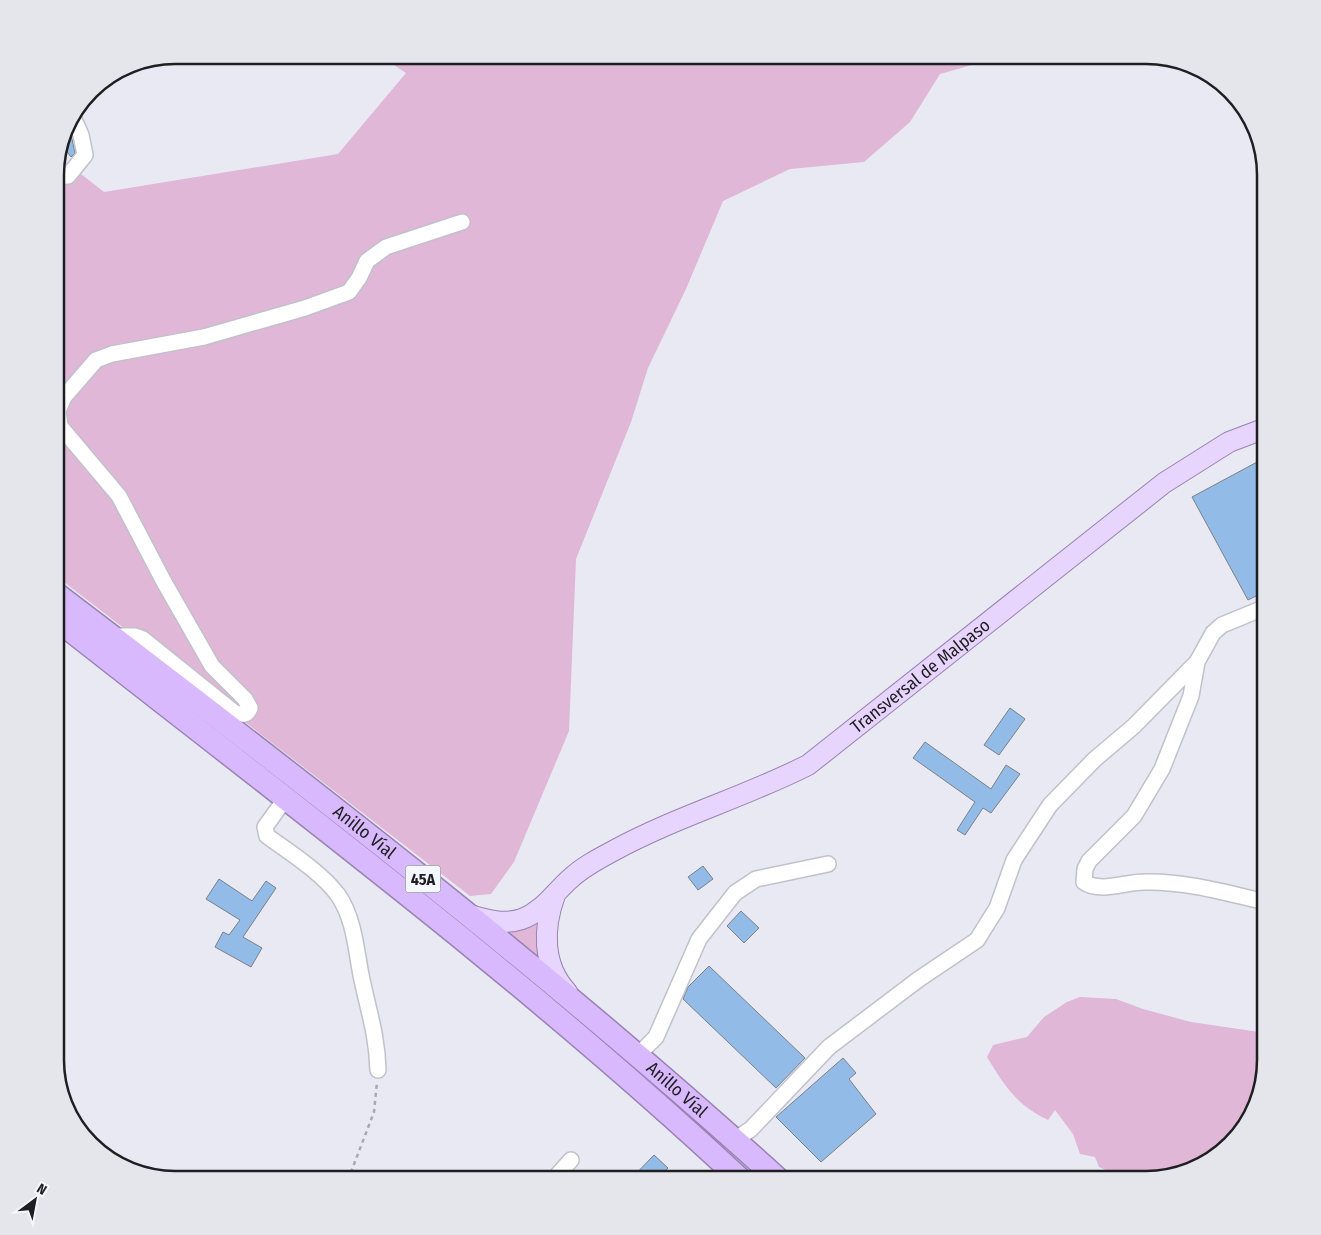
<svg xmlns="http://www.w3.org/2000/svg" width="1321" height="1235" font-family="'Fira Sans Condensed',sans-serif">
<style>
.green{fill:#e0b7d6}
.building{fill:#92bce7;stroke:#7a8087}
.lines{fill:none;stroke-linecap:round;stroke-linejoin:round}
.minor-casing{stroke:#c0c1ca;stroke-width:18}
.major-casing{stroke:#9883b1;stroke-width:22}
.highway-casing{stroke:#9883b1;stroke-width:25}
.path{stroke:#a8a9b0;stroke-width:2.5;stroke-dasharray:4 4;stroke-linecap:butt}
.minor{stroke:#fff;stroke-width:15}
.major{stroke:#e8d5fe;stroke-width:20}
.highway{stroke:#d9b9fe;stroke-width:22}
.labels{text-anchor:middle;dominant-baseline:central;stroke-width:4.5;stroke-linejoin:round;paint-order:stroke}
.shield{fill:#f5f7fe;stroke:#5f6064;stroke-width:1}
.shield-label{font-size:16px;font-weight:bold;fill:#1f1f22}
.street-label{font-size:18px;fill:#1f1f22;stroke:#f5f7fe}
.rim{fill:none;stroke:#1f1f22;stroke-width:2.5}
</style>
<rect width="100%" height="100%" fill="#e8e9f3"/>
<path class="green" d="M379,55H1007L940,74L910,122L864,162L790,169L723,201L686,289L648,368L631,422L576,559L569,731L514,862L491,894L470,896L55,575V166L58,156L104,192L338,154L406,73Z
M541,916L554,978L494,926Z
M1080,997L1116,999L1143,1009L1191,1022L1266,1033V1060L1257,1106L1231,1145L1192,1171L1184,1173L1157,1176L1110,1172L1099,1167L1095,1157L1080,1154L1073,1134L1055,1110L1048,1120C1016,1105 1005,1086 987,1057L993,1045L1027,1037L1044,1017L1067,1002Z"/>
<path class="building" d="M66,127L72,139L75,153L71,157L61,144Z
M1259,461L1266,472V591L1248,600L1192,497Z
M1010,708L1025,719L999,755L984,745Z
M925,742L991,789L1006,765L1020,774L991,813L983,808L965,835L957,830L975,802L913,758Z
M703,866L713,879L698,890L688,877Z
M219,879L252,901L266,881L276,888L243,937L262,948L251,967L215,947L223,932L229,935L240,920L206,899Z
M741,911L759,928L744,943L727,926Z
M709,966L805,1058L776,1088L683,999L688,987Z
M843,1058L856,1073L849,1079L876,1114L821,1162L776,1117Z
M654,1155L668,1168L657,1180H630Z"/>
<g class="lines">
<g class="minor-casing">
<path id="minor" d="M55,177L68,176L85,155L81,135L72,115
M113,636H135L143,639L235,713C242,715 247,716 250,708L245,699L212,666L164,582L119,496L60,426L58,411L64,397L96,360L112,354L204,337L305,308L349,292L359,278L367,261L386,247L462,222
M1197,662L1191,696L1162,769L1134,816L1089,861L1085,869L1084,882C1100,893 1125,882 1144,882C1182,881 1220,891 1257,900
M285,799L265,827L267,836C288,851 322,873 338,895C354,918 356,949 361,975C368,1010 377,1034 378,1070
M637,1056L656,1037L699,939L735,893L756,879L828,864
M735,1140L751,1129L829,1047L919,979L977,940L997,908L1014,860L1050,805L1095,759L1134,726L1197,662L1213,633L1222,625L1266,607
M553,1180L571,1160"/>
</g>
<g class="major-casing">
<g id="major">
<path d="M555,895C543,928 542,965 567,992"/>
<path id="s1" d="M470,915C487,920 504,925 522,919C543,911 554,893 571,878C583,867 598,859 613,851C675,817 745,797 808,765L1164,483L1229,442L1266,428"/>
</g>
</g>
<g class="highway-casing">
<g id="highway">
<path id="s2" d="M55,593C302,781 549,971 779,1180"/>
<path d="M55,618C287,801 525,978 741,1180"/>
</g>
</g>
<path class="path" d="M348,1180L374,1112L377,1082"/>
<use href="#minor" class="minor"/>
<use href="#major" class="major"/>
<use href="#highway" class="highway"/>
</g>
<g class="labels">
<rect class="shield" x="405.5" y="865.5" width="35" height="27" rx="4"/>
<g class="shield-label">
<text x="423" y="879">45A</text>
</g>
<g class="street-label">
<text stroke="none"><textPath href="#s1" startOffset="524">Transversal de Malpaso</textPath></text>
<text stroke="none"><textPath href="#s2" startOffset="391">Anillo Víal</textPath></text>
<text stroke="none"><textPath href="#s2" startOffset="796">Anillo Víal</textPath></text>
</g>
</g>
<path d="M0 0H1321V1235H0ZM175 64H1146A111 111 0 0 1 1257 175V1060A111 111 0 0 1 1146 1171H175A111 111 0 0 1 64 1060V175A111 111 0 0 1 175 64Z" fill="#e4e6ec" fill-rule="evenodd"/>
<path class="rim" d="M175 64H1146A111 111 0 0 1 1257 175V1060A111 111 0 0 1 1146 1171H175A111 111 0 0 1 64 1060V175A111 111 0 0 1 175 64Z"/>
<g transform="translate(35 1200) rotate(32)" stroke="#f5f7fe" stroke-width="4" paint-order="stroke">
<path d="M0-4L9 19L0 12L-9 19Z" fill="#1f1f22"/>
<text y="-8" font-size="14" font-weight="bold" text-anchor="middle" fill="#1f1f22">N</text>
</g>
</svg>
